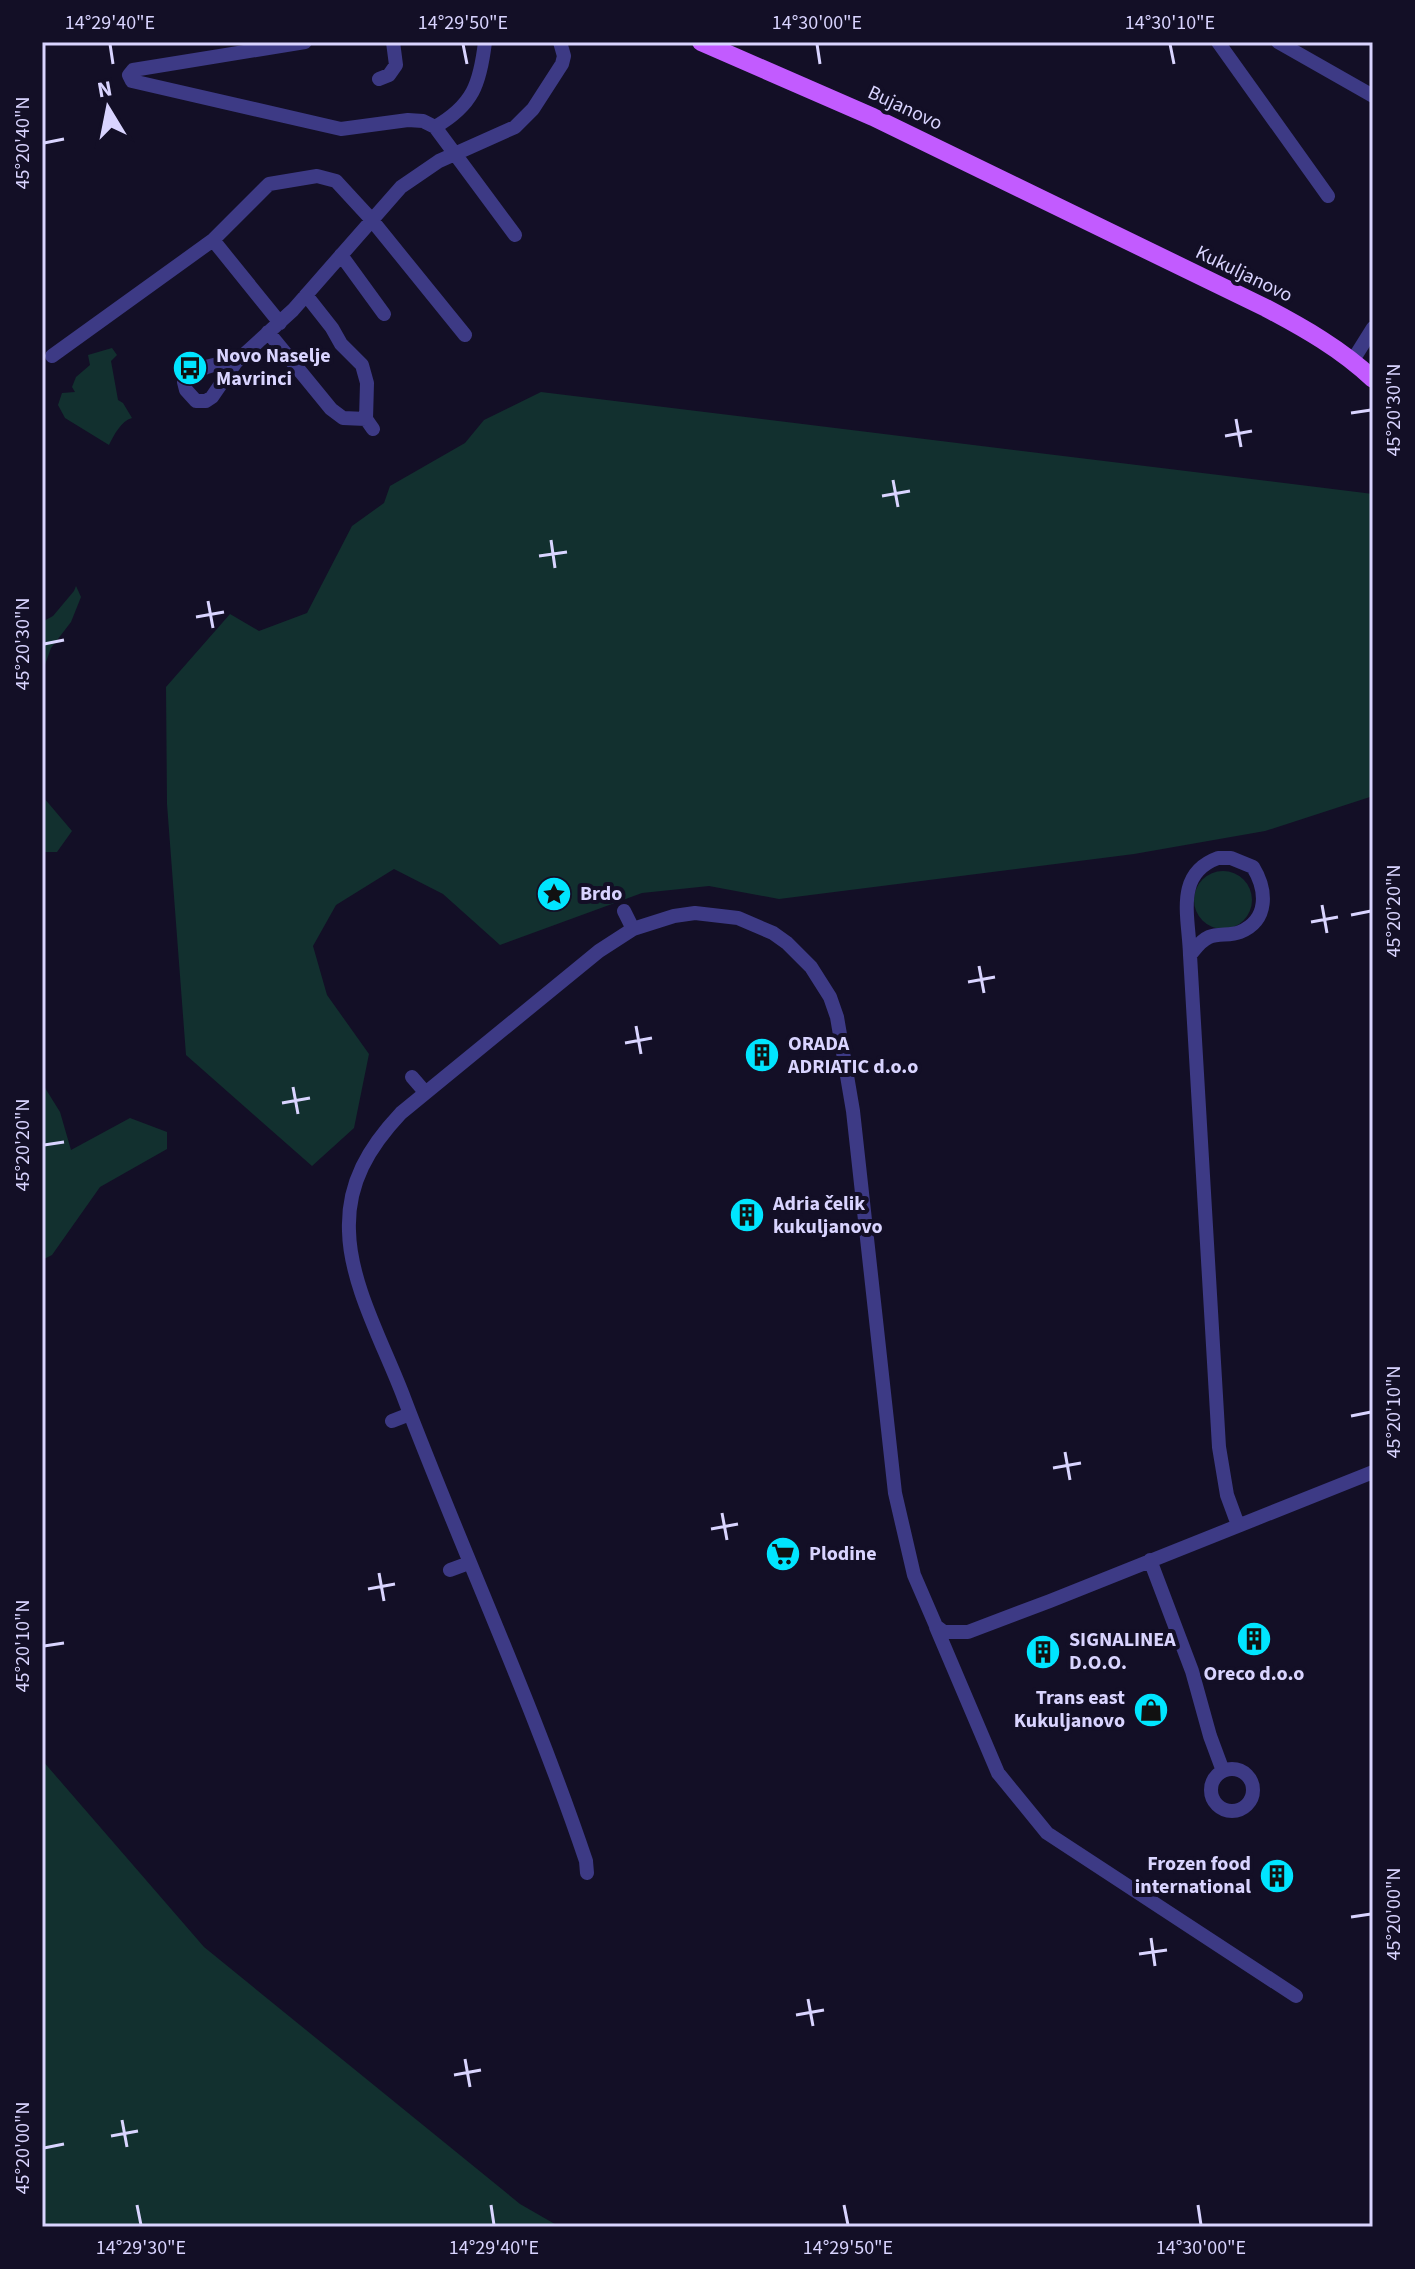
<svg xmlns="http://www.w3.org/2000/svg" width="1415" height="2269" font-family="'Source Sans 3',sans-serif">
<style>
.green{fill:#12302f}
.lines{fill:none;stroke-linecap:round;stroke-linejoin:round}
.minor{stroke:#3d3a85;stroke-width:14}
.major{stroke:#c25bff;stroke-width:18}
.ticks{fill:none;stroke:#d9d4ff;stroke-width:3}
.labels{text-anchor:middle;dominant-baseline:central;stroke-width:8;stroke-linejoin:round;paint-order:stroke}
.street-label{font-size:20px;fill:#d9d4ff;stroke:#130f26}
.poi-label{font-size:20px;font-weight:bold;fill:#d9d4ff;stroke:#130f26;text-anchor:start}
.neatline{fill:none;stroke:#d9d4ff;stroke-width:3}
.ticks-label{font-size:20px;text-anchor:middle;fill:#d9d4ff}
</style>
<rect width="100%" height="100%" fill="#130f26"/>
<path class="green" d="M112,348L117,355L111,361L118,400L123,403L132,418C121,421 114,435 109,445L65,418L58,405L62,393L75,392L72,387L76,377L90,365L88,355Z
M541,392L1373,494V796L1265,831L1134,854L779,899L709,886L642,893L500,945L443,894L394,869L336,905L313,946L327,995L369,1054L354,1128L312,1166L186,1055L167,804L166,687L230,614L259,631L307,613L352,526L384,503L390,486L465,443L484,420Z
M76,586L81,597L71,622L51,648L42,673V622L53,616L74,591Z
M42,788L44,798L72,831L57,852H42Z
M1194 900a29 29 0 1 1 58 0a29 29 0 1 1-58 0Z
M42,1083L60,1112L71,1150L130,1118L167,1132V1149L100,1187L52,1255L42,1260Z
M42,1760L204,1947L520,2204L560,2227H42Z"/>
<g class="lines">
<path class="minor" d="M305,42L133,70L129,75L132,81L341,129L408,120L423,121L435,127L515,235
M1218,42L1328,196
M1278,42L1373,96
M379,79L389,75L396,65L393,42
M435,127C473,105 480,84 485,42
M213,240L280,323
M341,255L384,314
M306,295L332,328L341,344L362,365L367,383L366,419L373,429
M268,332L331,409L343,418L366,419
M52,356L213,240L269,184L317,176L336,181L371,219L465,335
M1353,360L1373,328
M236,362C219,362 194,368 184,382L186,390L196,401H206L212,397L236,362L293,310L401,187L439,161L515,127L533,109L562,64L564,56L560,42
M1218,858H1231L1253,867C1267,890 1269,920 1240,932C1230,936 1218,933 1209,937C1200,941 1196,948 1190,955C1189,917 1174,874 1218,858Z
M624,911L633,929
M1190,955L1219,1447L1227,1495L1238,1525
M412,1077L425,1092
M392,1421L410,1414
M1150,1560L1192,1671L1210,1736L1223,1771
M450,1570L469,1563
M936,1627L998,1773L1047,1833L1296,1996
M1211 1790a21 21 0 1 1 42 0a21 21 0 1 1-42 0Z
M587,1873L586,1861C533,1704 463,1553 404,1398C385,1347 350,1285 349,1231C347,1183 369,1147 401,1113L599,951L633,929L674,916L695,913L738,918L773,933L787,943L811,967L830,997L837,1017L853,1111L895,1493L914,1575L936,1626L944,1632H968L1050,1601L1373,1472"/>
<path class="major" d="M701,42L873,117L1266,308C1304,328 1341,349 1373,379"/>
</g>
<path class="ticks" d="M110,44L113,64M463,44L467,64M817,44L820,64M1170,44L1174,64M44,143L64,139M1351,413L1371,410M1236,419L1241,447M1225,436L1252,431M893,480L898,507M882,496L910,491M551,540L555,568M539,556L567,552M208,601L213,628M196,617L224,612M44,644L64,640M1322,905L1327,933M1351,915L1371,911M1311,922L1338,917M979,966L984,993M968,982L995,977M636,1026L641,1054M625,1043L652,1038M293,1087L298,1114M282,1103L310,1098M44,1145L64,1142M1351,1416L1371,1412M1065,1452L1070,1480M1053,1468L1081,1463M722,1513L727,1540M711,1529L738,1524M379,1573L384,1601M368,1589L395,1584M44,1646L64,1643M1351,1917L1371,1914M1151,1938L1155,1966M1139,1954L1167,1950M808,1999L813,2026M796,2015L824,2010M465,2059L470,2087M454,2075L481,2070M122,2120L127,2147M111,2136L138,2131M44,2148L64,2144M137,2205L141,2225M491,2205L494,2225M844,2205L848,2225M1198,2205L1201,2225"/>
<defs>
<g id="bus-disc" transform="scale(1.8)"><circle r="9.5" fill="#00e5ff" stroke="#130f26"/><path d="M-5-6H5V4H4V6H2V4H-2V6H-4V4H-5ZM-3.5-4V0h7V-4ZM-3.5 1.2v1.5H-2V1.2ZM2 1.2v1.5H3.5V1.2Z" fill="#111"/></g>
<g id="sight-disc" transform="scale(1.8)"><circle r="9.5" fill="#00e5ff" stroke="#130f26"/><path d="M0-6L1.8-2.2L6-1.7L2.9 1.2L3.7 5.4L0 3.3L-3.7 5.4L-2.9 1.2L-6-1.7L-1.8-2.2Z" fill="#111"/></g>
<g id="building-disc" transform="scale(1.8)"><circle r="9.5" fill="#00e5ff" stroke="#130f26"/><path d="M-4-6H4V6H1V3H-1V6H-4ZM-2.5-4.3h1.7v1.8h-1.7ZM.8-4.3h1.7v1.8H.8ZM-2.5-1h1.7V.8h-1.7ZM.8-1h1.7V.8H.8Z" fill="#111"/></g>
<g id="supermarket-disc" transform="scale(1.8)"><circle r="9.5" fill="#00e5ff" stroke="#130f26"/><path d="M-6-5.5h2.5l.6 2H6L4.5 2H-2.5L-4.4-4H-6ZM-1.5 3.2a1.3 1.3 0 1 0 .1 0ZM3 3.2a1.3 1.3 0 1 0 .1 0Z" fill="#111"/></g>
<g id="shop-disc" transform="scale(1.8)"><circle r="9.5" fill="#00e5ff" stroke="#130f26"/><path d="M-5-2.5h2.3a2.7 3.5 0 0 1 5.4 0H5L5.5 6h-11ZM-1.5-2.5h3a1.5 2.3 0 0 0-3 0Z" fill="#111"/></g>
</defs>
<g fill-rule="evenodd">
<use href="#bus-disc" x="190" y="368"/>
<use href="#sight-disc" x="554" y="894"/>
<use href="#building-disc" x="762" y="1055"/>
<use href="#building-disc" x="747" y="1215"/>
<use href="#supermarket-disc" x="783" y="1554"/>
<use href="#building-disc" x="1254" y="1639"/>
<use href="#building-disc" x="1043" y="1652"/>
<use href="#shop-disc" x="1151" y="1710"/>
<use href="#building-disc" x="1277" y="1876"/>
</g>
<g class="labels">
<g class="street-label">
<text transform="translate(905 108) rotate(25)">Bujanovo</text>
<text transform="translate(1244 274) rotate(26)">Kukuljanovo</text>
</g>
<g class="poi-label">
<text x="216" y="356">Novo Naselje<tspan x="216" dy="23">Mavrinci</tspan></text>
<text x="580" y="894">Brdo</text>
<text x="788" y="1044">ORADA<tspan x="788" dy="23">ADRIATIC d.o.o</tspan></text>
<text x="773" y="1204">Adria čelik<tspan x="773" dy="23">kukuljanovo</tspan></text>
<text x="809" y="1554">Plodine</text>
<text x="1069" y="1640">SIGNALINEA<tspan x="1069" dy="23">D.O.O.</tspan></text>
<text x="1254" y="1674" text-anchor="middle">Oreco d.o.o</text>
<text x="1125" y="1698" text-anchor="end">Trans east<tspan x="1125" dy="23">Kukuljanovo</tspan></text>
<text x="1251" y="1864" text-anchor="end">Frozen food<tspan x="1251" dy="23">international</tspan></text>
</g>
</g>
<rect width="1415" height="2269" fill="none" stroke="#130f26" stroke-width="88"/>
<g transform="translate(108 108) rotate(350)" stroke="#130f26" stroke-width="6" paint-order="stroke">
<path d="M0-6L14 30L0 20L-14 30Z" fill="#d9d4ff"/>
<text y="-12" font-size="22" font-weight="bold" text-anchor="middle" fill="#d9d4ff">N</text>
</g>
<rect x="44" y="44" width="1327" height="2181" class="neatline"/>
<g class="ticks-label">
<text x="110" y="29">14°29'40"E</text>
<text x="463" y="29">14°29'50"E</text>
<text x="817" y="29">14°30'00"E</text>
<text x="1170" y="29">14°30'10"E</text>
<text transform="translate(22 143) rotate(-90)" y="7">45°20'40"N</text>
<text transform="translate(1393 410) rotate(-90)" y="7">45°20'30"N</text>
<text transform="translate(22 644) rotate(-90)" y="7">45°20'30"N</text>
<text transform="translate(1393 911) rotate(-90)" y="7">45°20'20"N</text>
<text transform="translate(22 1145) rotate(-90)" y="7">45°20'20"N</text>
<text transform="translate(1393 1412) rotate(-90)" y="7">45°20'10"N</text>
<text transform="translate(22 1646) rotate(-90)" y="7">45°20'10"N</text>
<text transform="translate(1393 1914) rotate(-90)" y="7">45°20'00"N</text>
<text transform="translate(22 2148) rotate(-90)" y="7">45°20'00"N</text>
<text x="141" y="2254">14°29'30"E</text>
<text x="494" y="2254">14°29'40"E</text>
<text x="848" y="2254">14°29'50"E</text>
<text x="1201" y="2254">14°30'00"E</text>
</g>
</svg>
